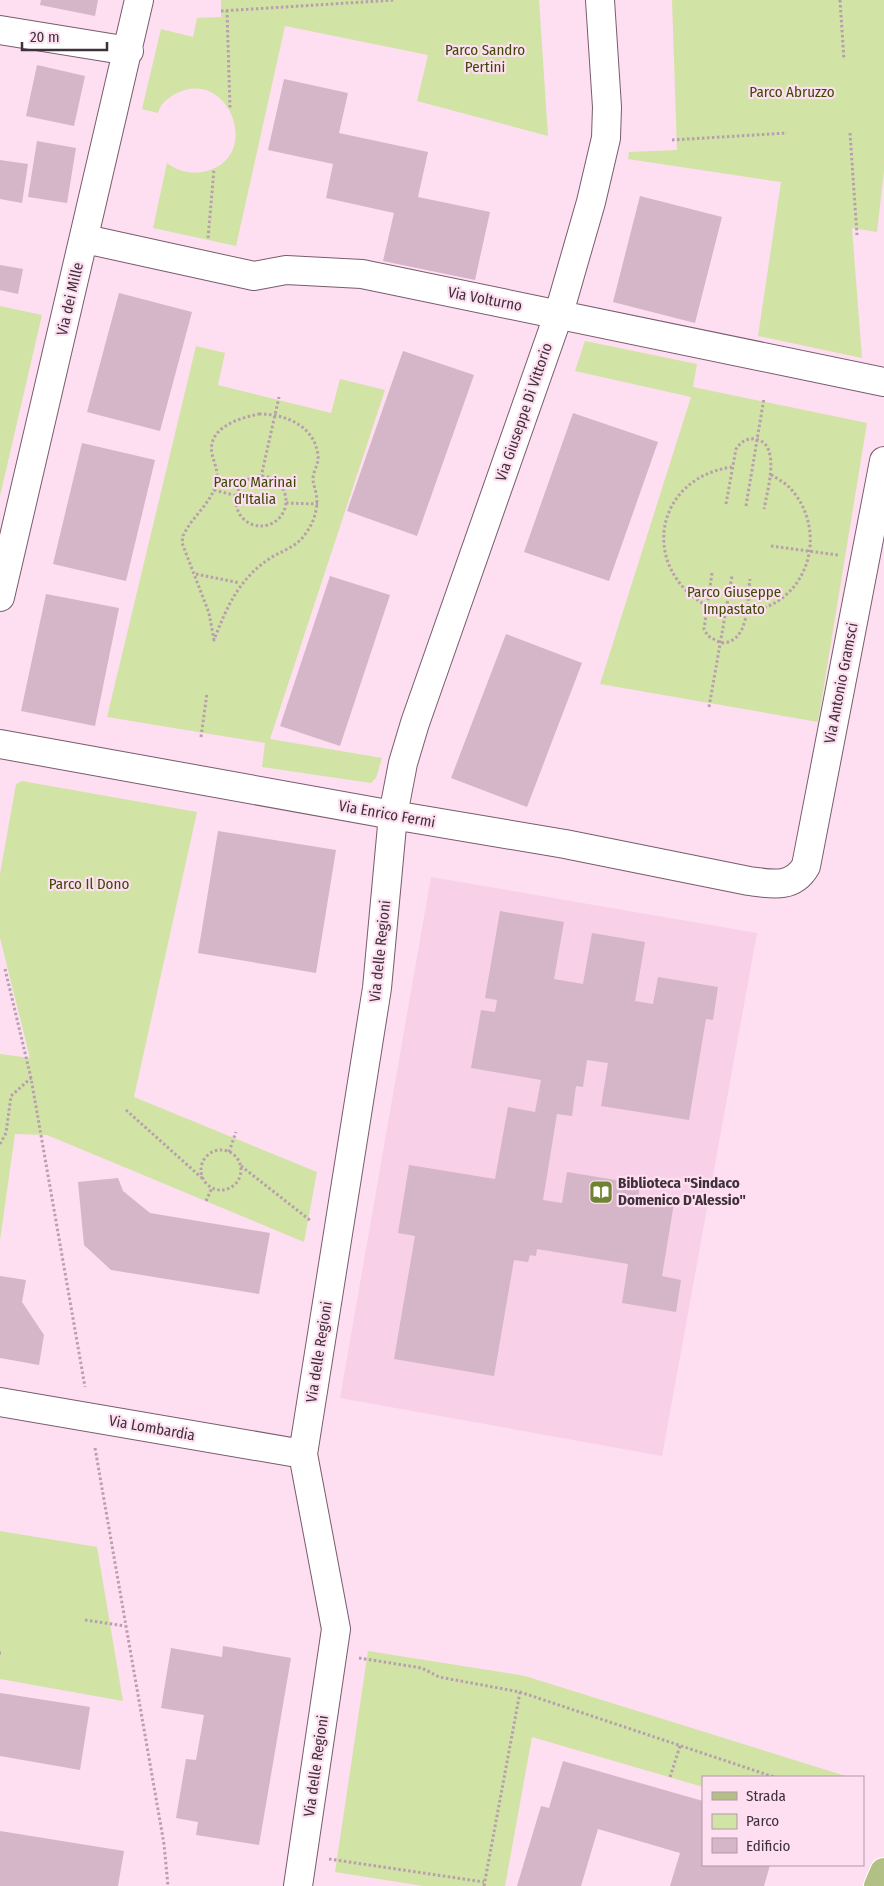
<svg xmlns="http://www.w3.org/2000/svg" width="884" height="1886" font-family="'Fira Sans Condensed',sans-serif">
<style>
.built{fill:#f8d1e8}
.green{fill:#d2e3a6}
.building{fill:#d5b5c8}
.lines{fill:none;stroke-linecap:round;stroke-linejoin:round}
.minor-casing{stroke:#785c6d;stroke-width:30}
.major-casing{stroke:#fff;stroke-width:30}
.path{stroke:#b89fae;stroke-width:3;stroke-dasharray:2.5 2.5;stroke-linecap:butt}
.minor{stroke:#fff;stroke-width:28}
.major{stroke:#b3c085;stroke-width:28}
.labels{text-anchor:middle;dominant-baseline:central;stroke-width:4.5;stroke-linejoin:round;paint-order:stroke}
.park-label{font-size:15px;fill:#3c4a03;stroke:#fedef1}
.street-label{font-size:15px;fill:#3e3139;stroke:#fedef1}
.poi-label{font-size:15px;font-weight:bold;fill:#3e3139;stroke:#fedef1;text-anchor:start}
</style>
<rect width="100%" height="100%" fill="#fedef1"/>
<path class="built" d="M431,877L757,933L662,1456L340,1398Z"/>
<path class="green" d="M221,0H539L548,136L417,101L428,55L285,26L236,246L153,228L167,163C180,173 195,175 210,170C262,152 227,66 175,94C168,98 160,104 158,113L142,109L161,29L193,37L197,18L221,17Z
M672,0H884V171L877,232L852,228L862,358L758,336L781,182L628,159L629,152L677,150Z
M0,306L42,315L0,496Z
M585,341L697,364L693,387L867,423L818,722L600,684L691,397L575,371Z
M196,346L225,353L218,385L331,413L340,379L385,390L270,739L382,758L376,778L371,783L262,767L265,743L107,717Z
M22,781L197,812L134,1097L317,1172L304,1242L47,1135L15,1134L0,1240V1054L30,1058L0,938V874L16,784Z
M0,1531L97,1547L123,1701L0,1679Z
M368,1651L525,1676L849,1777H703V1787L532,1737L505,1886H423L335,1872Z"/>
<path class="building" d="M41,0H98L95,16L40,5Z
M37,65L85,76L74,126L26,116Z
M284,79L348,93L339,133L428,152L418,197L490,212L475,280L383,261L394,213L326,198L333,164L268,150Z
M37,141L76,148L67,203L28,197Z
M0,160L28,164L22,203L0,199Z
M640,196L722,217L695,323L613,302Z
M0,265L23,269L18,294L0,290Z
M119,293L192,312L160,431L87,412Z
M403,351L474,375L417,536L347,511Z
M573,413L658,442L609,581L524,552Z
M82,443L155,460L126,581L53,564Z
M330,576L390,595L340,746L280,726Z
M46,594L119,608L95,726L21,711Z
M506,634L582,663L527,807L451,778Z
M218,831L336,850L316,973L198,953Z
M500,911L564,922L554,979L583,984L592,933L645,942L635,1001L653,1004L658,977L718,987L713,1020L706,1019L689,1120L601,1106L608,1063L587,1060L583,1087L576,1086L572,1116L557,1114L543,1200L562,1203L567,1172L640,1184L638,1198L674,1203L662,1276L681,1280L676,1312L622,1303L628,1264L537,1249L536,1256L530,1255L528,1262L514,1260L494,1376L394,1359L415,1236L398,1233L409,1165L495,1179L508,1107L535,1112L541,1080L471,1068L481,1010L495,1012L497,1000L485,998Z
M118,1178L123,1191L150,1213L270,1233L259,1294L111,1270L84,1245L78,1182Z
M0,1276L26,1280L22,1302L44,1335L39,1365L0,1358Z
M223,1646L291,1658L259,1845L196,1835L198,1822L176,1818L186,1759L196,1760L204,1715L161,1708L171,1648L222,1657Z
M0,1693L90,1707L80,1770L0,1756Z
M563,1761L703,1801V1865H770L764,1886H670L680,1853L598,1829L581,1886H517L541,1806L549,1808Z
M0,1831L124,1851L118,1886H0Z"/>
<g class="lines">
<g class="minor-casing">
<path id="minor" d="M0,30L129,51
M85,239L254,276L286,270L362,274L884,382
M0,597L139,0
M0,744L393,815L565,844L749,881C771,884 793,889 806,866L884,461
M0,1402L303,1454
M298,1886L336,1629L303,1454L377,988L393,815L403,763L415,723L559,313L591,202L606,138L607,107L600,0"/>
</g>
<g class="major-casing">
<path id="major" d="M878,1886L884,1872"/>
</g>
<path class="path" d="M840,0L844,60
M227,10L230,108
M221,11L395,0
M850,133L857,235
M672,140L787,133
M208,238L214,169
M259,414C286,414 315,426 318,456C319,464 313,471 313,479C313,484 315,488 316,493C319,507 314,522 306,533C298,546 284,550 272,557C240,577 227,606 214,640L209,613L182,543L183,536C191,518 209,505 215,487C220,474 215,466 212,454C207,427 240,418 259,414Z
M236 501a25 25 0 1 1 50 0a25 25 0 1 1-50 0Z
M261,477L279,397
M214,490L237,496
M286,503L318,504
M726,504L736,449C741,442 746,438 755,439C782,443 767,492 764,509
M746,506L764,398
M771,546L838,555
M712,573L704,629L708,636L721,643C750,643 747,601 750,579
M196,574L240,583
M707,606C639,568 654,478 732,467
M745,613C758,610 770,607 781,599C817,572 820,519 789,487C784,482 776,478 770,474
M709,707L732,576
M201,737L207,693
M5,969L31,1078L85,1387
M126,1110L202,1178
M0,1144L6,1133L11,1096L31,1078
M201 1170a20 20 0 1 1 40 0a20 20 0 1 1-40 0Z
M229,1152L236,1132
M241,1166L311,1221
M206,1201L212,1188
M95,1448L164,1844L168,1886
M85,1620L125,1626
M0,1653H1
M359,1658L422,1668L439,1677L520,1692L774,1777
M670,1777L680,1746
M329,1859L484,1882
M484,1886L520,1692"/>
<use href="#minor" class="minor"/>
<use href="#major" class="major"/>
</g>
<defs>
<g id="library-square" transform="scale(1.25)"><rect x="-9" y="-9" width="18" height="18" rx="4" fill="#708333" stroke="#fedef1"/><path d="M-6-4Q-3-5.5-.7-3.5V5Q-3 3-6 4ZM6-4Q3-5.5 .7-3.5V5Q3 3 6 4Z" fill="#fff"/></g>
</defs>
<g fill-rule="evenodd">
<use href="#library-square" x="601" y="1192"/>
</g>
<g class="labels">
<g class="park-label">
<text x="485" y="50">Parco Sandro<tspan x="485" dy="17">Pertini</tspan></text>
<text x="792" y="92">Parco Abruzzo</text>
<text x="255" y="482">Parco Marinai<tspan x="255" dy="17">d'Italia</tspan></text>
<text x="734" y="592">Parco Giuseppe<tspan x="734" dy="17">Impastato</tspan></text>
<text x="89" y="884">Parco Il Dono</text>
</g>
<g class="street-label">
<text transform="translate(70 299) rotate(-77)">Via dei Mille</text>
<text transform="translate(485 299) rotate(11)">Via Volturno</text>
<text transform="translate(524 412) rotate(-71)">Via Giuseppe Di Vittorio</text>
<text transform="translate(841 683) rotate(-79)">Via Antonio Gramsci</text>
<text transform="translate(387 814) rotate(10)">Via Enrico Fermi</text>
<text transform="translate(380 951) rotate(-84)">Via delle Regioni</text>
<text transform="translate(319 1352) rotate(-81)">Via delle Regioni</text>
<text transform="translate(152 1428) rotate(10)">Via Lombardia</text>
<text transform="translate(316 1766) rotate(-82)">Via delle Regioni</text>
</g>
<g class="poi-label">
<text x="618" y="1183">Biblioteca "Sindaco<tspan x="618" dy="17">Domenico D'Alessio"</tspan></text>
</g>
</g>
<rect x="702" y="1776" width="162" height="90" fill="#fedef1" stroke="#b199a7"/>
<rect x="712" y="1792" width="25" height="8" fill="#b3c085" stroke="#b199a7"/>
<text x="746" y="1801" font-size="15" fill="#3e3139">Strada</text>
<rect x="712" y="1814" width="25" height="15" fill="#d2e3a6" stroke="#b199a7"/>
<text x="746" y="1826" font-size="15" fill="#3e3139">Parco</text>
<rect x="712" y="1838" width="25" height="15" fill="#d5b5c8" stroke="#b199a7"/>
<text x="746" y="1851" font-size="15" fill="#3e3139">Edificio</text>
<path d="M22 42v8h85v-8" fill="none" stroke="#3e3139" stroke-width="2.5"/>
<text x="30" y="42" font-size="15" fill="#3e3139" stroke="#fedef1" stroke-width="4" paint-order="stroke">20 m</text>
</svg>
